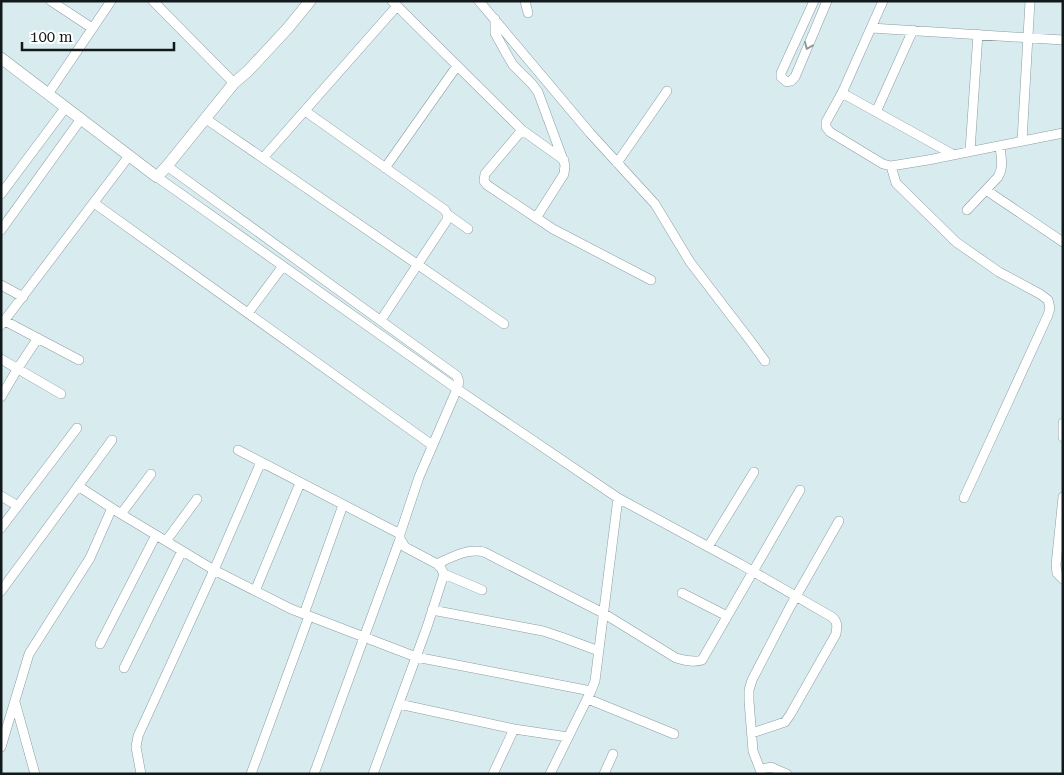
<svg xmlns="http://www.w3.org/2000/svg" width="1064" height="775" font-family="'Roboto Serif',serif">
<style>
.lines{fill:none;stroke-linecap:round;stroke-linejoin:round}
.minor-casing{stroke:#8a9da0;stroke-width:10}
.tertiary-casing{stroke:#8a9da0;stroke-width:12}
.minor{stroke:#fff;stroke-width:9}
.tertiary{stroke:#fff;stroke-width:11}
.oneway{stroke:#949898}
</style>
<rect width="100%" height="100%" fill="#d8ecf0"/>
<g class="lines">
<g class="minor-casing">
<path id="minor" d="M51,1L92,28
M153,1L234,83
M392,1L522,130L564,160
M479,1L590,133L655,204L690,262L752,343L765,361
M525,1L528,13
M814,1L781,73V77L787,82L791,81L795,77L827,1
M883,1L842,93L826,122V127L830,132L883,164L891,166L928,160L1063,133
M495,19V33L506,53L513,65L532,84L538,92L565,165L564,174L536,218
M871,28L1063,40
M842,93L954,155
M48,94L111,1
M305,111L445,210L447,214V220L381,320
M876,112L913,30
M206,119L504,324
M522,130L485,174L484,181L487,185L553,229L651,280
M1022,141L1030,1
M970,151L978,34
M263,158L397,6
M617,163L667,91
M167,166L457,376L459,382L457,389L419,477L400,534V539L405,547L437,564L441,568L444,574L427,627L373,774
M891,166L896,183L956,242L999,272L1040,294L1048,300L1050,308L1048,315L964,498
M385,168L457,66
M157,177L457,389L618,498L740,564L832,617C838,622 837,626 836,634L790,715L785,722L752,733
M986,190L1063,242
M1,194L66,107
M94,203L432,445
M967,210L998,177C1004,167 1001,157 1000,146
M447,214L468,229
M1,230L81,119
M1,285L23,297
M248,313L283,266
M5,321L79,360
M1,325L129,156
M1,359L61,394
M1,397L18,368L38,338
M1063,423V437
M238,450L400,534
M78,486L121,514L214,570L291,609L416,657L591,691
M1,496L18,506
M1063,497L1056,565L1057,573L1063,579
M121,514L151,474
M1,528L77,428
M166,541L197,499
M708,547L754,472
M437,564C452,557 467,548 484,552L603,613L676,658C684,660 693,663 702,660L800,490
M444,574L482,590
M1,591L112,440
M255,591L300,483
M682,593L727,616
M432,610L543,631L561,637L599,651
M304,614L343,505
M100,644L156,535
M124,668L182,551
M588,699L674,734
M15,702L35,774
M399,704L514,729L568,737
M1,747L29,654L90,558L112,508
M761,772L753,751L749,701V690L752,680L790,607L839,521
M141,774L136,747L138,736L214,570L261,462
M251,774L309,616
M314,774L400,539
M493,774L514,729
M550,774L591,691L595,681L618,498
M604,774L613,754
M761,774L763,769L771,767L787,774"/>
</g>
<g class="tertiary-casing">
<path id="tertiary" d="M1,58L157,177L167,166L234,83L248,71L288,28L310,1"/>
</g>
<use href="#minor" class="minor"/>
<use href="#tertiary" class="tertiary"/>
</g>
<defs><path id="oneway-chevron" d="M-2-3.5L2.5 0L-2 3.5" fill="none" stroke-width="1.6" stroke-linecap="round" stroke-linejoin="round" transform="scale(1.25)"/></defs>
<use class="oneway" href="#oneway-chevron" transform="translate(808 46) rotate(113)"/>
<rect width="1064" height="775" fill="none" stroke="#11191a" stroke-width="5"/>
<path d="M22 42v8h152v-8" fill="none" stroke="#11191a" stroke-width="2.5"/>
<text x="30" y="42" font-size="15" fill="#11191a" stroke="#ffffff" stroke-width="4" paint-order="stroke">100 m</text>
</svg>
